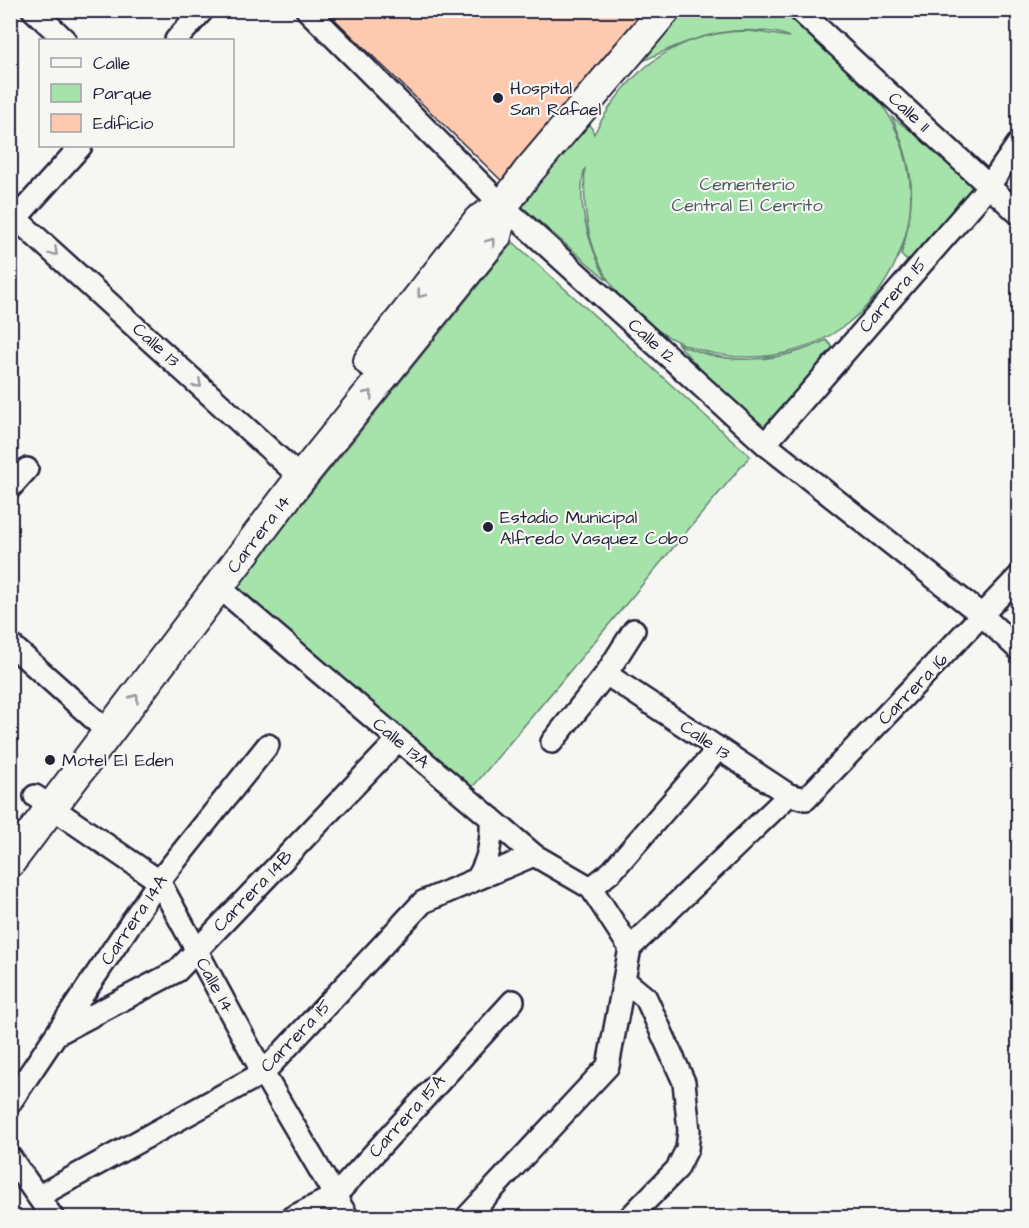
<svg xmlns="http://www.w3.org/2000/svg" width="1029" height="1228" font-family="'Architects Daughter',sans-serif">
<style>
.green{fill:#a6e3ab;stroke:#648273;stroke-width:1.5}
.building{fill:#fecaaf;stroke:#22223b;stroke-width:1.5}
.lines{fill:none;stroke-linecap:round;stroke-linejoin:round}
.street-casing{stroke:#22223b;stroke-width:26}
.secondary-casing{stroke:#22223b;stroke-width:34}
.street{stroke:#f6f6f2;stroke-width:21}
.secondary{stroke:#f6f6f2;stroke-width:30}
.oneway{stroke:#9797a0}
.poi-dot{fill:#22223b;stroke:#f6f6f2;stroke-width:2}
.labels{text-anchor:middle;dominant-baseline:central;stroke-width:4.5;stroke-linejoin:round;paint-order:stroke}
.poi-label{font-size:18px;fill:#22223b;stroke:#f6f6f2;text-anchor:start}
.street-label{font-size:18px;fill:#22223b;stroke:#f6f6f2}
.park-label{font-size:18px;fill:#4a5c5d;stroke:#f6f6f2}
</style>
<rect width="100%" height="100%" fill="#f6f6f2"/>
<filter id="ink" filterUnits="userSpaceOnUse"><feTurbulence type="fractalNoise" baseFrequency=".0167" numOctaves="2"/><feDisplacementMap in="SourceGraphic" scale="12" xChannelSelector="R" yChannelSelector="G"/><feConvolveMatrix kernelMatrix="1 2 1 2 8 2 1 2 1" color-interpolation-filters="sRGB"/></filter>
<g filter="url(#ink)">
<path class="green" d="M670,10L789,11L879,99C906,140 919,188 905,237C895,272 877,300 848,323C771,384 652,360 605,274C586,240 583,205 585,168C575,202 590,249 607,280L511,197L584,109L594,134C625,74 673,33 744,31C760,31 774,35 789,37C780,32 768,31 758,31C705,27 662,52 616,74Z
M892,117L985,186L913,267L901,255C917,200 915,169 892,117Z
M513,242L750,456L466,795L227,597Z
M826,340L839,354L764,441L677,343C724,366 779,364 826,340Z"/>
<path class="building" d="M325,10H655L506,185Z"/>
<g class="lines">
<g class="street-casing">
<path id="street" d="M33,10L65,40
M307,10L503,206L765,444L983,616L1018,649
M799,10L1018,213
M176,40L203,10
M10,213L288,466L300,479
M10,225L81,146
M765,444L989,186L1018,144
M10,488L27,469
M219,587L534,855L591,888L630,948L608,1066L466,1218
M10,644L94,719L108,734
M606,674L789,795L806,799L1018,577
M552,742L606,674L634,630
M35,796L159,881L263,1073L348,1218
M477,879C489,860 492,841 491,818
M591,888L612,871L718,749
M630,948L789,795
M624,980L646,998L684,1082L689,1131L687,1149L677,1169L629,1218
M57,1034L177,971L398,740
M10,1103L159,881L268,745
M10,1157L53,1218
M39,1196L263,1073L423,902L534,855
M291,1218L335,1196L513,1001"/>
</g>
<g class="secondary-casing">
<path id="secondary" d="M369,361L479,220L503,206
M10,862L300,479L496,236L503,206L527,173L665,10"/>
</g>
<use href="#street" class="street"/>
<use href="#secondary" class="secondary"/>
</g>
<defs><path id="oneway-chevron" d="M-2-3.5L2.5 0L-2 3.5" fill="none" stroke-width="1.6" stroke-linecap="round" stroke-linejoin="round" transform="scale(1.5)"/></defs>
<g class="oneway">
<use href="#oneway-chevron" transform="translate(491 242) rotate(-54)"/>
<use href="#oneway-chevron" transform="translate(54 252) rotate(42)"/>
<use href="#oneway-chevron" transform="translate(421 294) rotate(128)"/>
<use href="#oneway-chevron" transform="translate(198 384) rotate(42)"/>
<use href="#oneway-chevron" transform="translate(369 394) rotate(-51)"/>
<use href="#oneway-chevron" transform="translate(135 698) rotate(-53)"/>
</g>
</g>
<g class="poi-dot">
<circle cx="498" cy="98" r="6"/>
<circle cx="488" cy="527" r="6"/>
<circle cx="50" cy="760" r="6"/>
</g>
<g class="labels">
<g class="poi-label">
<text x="510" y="88">Hospital<tspan x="510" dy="21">San Rafael</tspan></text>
<text x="500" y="517">Estadio Municipal<tspan x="500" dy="21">Alfredo Vasquez Cobo</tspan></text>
<text x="62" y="760">Motel El Eden</text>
</g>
<g class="street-label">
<text transform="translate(909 112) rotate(43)">Calle 11</text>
<text transform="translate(893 295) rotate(-49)">Carrera 15</text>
<text transform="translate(652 341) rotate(42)">Calle 12</text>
<text transform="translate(156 345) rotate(42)">Calle 13</text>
<text transform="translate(259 534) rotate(-53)">Carrera 14</text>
<text transform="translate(913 689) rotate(-46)">Carrera 16</text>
<text transform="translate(705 740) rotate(34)">Calle 13</text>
<text transform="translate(401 743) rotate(40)">Calle 13A</text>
<text transform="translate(253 891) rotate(-46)">Carrera 14B</text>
<text transform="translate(134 920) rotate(-56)">Carrera 14A</text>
<text transform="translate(215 985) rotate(61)">Calle 14</text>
<text transform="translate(296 1036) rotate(-46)">Carrera 15</text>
<text transform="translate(407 1116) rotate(-48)">Carrera 15A</text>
</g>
<g class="park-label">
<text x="747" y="184">Cementerio<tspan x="747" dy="21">Central El Cerrito</tspan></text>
</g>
</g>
<rect width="1029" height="1228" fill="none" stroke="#f6f6f2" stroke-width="36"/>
<rect x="18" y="18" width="993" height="1192" fill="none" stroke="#22223b" stroke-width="2" filter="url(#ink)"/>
<rect x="39" y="39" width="195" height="108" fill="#f6f6f2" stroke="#a1a1a9" stroke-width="1.5"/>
<rect x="51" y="58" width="30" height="9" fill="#f6f6f2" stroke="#a1a1a9" stroke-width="1.5"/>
<text x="93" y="69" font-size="18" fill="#22223b">Calle</text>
<rect x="51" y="84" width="30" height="18" fill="#a6e3ab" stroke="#a1a1a9" stroke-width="1.5"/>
<text x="93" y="99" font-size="18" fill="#22223b">Parque</text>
<rect x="51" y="114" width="30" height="18" fill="#fecaaf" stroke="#a1a1a9" stroke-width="1.5"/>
<text x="93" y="129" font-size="18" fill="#22223b">Edificio</text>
</svg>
